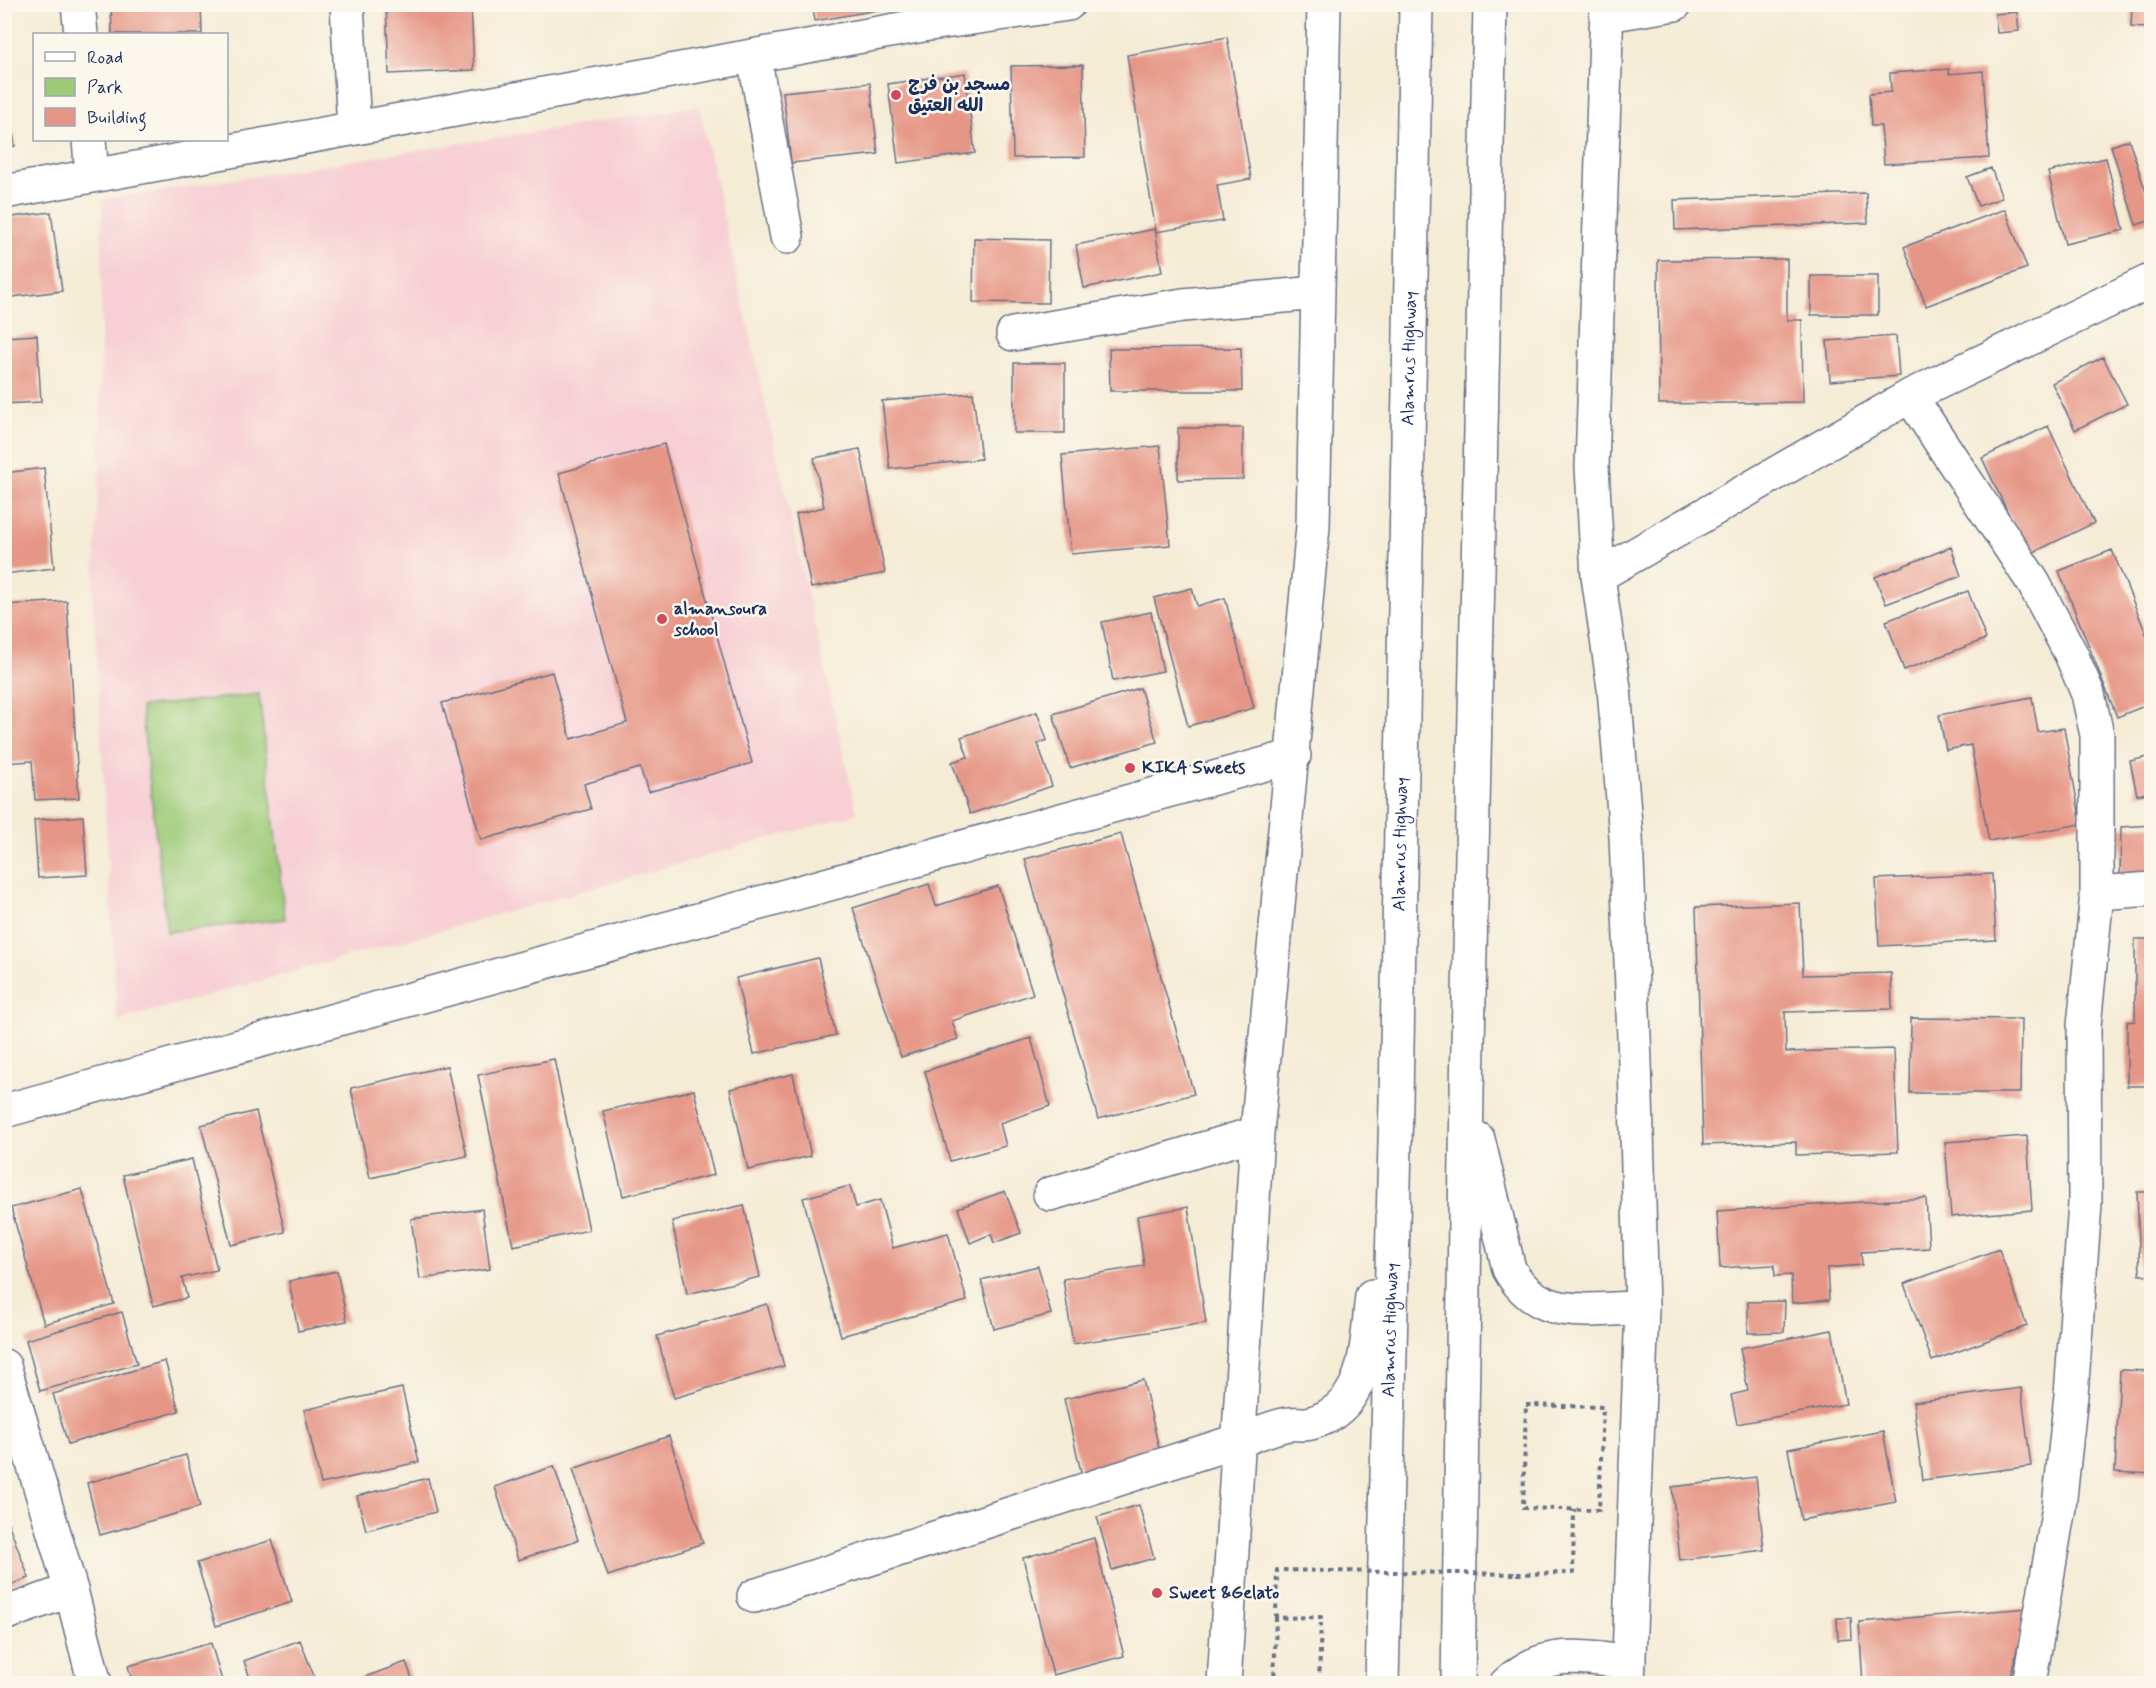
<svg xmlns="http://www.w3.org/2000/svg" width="2156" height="1688" font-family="Mynerve,'Playpen Sans Arabic',sans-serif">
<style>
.built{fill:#f7cfd4}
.green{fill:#9dca78;stroke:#5c7c6b;stroke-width:1.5}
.building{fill:#e69686}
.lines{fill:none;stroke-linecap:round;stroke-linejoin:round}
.minor-casing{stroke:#677188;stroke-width:36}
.major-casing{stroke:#677188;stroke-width:36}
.path{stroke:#677188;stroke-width:4;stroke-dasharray:4.5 4.5;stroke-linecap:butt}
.minor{stroke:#fff;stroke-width:33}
.major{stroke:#fff;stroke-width:33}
.path-bridge{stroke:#677188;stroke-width:4;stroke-dasharray:4.5 4.5;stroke-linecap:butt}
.poi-dot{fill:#d1495b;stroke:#fbf7ec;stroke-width:2}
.labels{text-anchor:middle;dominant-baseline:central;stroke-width:5;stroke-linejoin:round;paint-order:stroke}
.poi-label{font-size:18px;font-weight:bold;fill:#1b2f5e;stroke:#fbf7ec;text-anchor:start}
.street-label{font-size:18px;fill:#1b2f5e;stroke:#fbf7ec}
</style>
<rect width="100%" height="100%" fill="#fbf7ec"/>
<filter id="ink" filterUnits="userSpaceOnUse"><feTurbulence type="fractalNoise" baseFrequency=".0167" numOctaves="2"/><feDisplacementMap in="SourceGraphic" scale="12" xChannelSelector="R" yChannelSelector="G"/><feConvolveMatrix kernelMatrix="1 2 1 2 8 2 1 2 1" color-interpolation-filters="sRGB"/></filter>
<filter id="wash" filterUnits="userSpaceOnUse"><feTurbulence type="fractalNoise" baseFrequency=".008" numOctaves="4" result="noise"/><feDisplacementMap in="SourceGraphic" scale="24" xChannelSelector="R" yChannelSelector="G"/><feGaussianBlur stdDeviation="1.35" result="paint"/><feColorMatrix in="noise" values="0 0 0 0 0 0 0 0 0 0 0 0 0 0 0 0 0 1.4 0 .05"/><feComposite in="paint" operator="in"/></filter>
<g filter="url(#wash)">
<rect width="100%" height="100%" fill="#f5ecd6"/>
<path class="built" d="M699,106L857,814L117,1021L93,596L100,456L102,200Z"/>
<path class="green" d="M259,694L285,919L167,932L141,707Z"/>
<g id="blocks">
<path class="building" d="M111,4H201L202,34H112Z
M386,4H471L474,70L389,74Z
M812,4H900V6L815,21Z
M2132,4H2152V20H2148L2147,28L2131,27Z
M2017,12L2019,31L1997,33L1995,14Z
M1227,37L1251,179L1217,185L1223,221L1156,232L1127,55Z
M1083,65L1085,157L1013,158L1011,66Z
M1949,69V74L1983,71L1989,158L1884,164L1881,126H1871L1869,94L1891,92L1890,73Z
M965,73L975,153L898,163L888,84Z
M4,81L15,146L4,147Z
M870,83L878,154L791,163L783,92Z
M2129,140L2152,211V220L2136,225L2111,146Z
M2106,158L2124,230L2065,244L2048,172Z
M1991,168L2002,198L1978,206L1967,177Z
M1866,193L1868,223L1675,230L1674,200Z
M2005,209L2027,268L1926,306L1904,247Z
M51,212L62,291L4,298V218Z
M1155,229L1162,272L1084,288L1076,245Z
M974,238L1049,240L1048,303L973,302Z
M1787,259V320H1802L1803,402L1659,404L1658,260Z
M1811,276H1878V315H1811Z
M37,335L41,402L4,404V337Z
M1896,336L1899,376L1830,381L1827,341Z
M1241,348L1242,391H1110L1109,349Z
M2103,357L2127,404L2075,430L2052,383Z
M1014,363H1065V433H1014Z
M973,393L981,459L890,469L882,401Z
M2048,426L2094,523L2028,555L1982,458Z
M1178,428H1243V479L1178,480Z
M664,444L752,763L648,792L640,768L584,784L591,809L481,840L442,703L552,672L571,739L627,723L559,473Z
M1160,446L1170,545L1071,554L1062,455Z
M860,449L885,573L811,588L796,514L824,507L814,458Z
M44,468L54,568L4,574V473Z
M1951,547L1961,576L1886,604L1875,577Z
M2112,550L2152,648V703L2117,717L2059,571Z
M1192,588L1197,606L1225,598L1254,708L1188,726L1154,598Z
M1968,591L1986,639L1904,670L1886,621Z
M67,601L79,798L35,800L32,761L4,763V605Z
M1151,612L1163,671L1113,681L1102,622Z
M1140,688L1157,742L1070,768L1053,714Z
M2032,697L2038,732L2064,728L2081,824L1989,841L1971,745L1946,750L1939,715Z
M1037,712L1047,740L1038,744L1052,786L970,814L952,762L968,757L961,737Z
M2152,756V792L2137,795L2130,761Z
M83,816L87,875L38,878L34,820Z
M2152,825V877L2120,876L2121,827Z
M1121,834L1194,1094L1098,1119L1025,859Z
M1992,874L1996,940L1879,946L1876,879Z
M929,884L936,906L998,886L1033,994L952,1021L958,1039L901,1057L853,908Z
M1800,903L1803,975L1891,973L1892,1009L1785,1012L1786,1052L1894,1049L1898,1152L1796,1155V1142L1703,1145L1696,907Z
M2135,939H2152V1086H2127V1022L2135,1021Z
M818,958L836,1035L754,1054L736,978Z
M1911,1018L2021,1019L2020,1093H1910Z
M1031,1038L1050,1106L1000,1123L1006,1146L950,1161L925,1071Z
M554,1059L589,1230L513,1246L478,1075Z
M447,1066L467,1156L370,1178L351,1088Z
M793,1074L811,1156L748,1170L730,1089Z
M694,1090L714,1175L623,1196L603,1111Z
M256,1111L285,1232L231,1245L201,1125Z
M2027,1136L2032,1210L1951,1217L1945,1142Z
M192,1159L217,1270L182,1278L187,1298L153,1306L123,1175Z
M850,1186L856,1207L880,1200L893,1248L948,1233L967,1301L841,1336L803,1198Z
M82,1189L114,1304L44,1324L11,1208Z
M1005,1191L1021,1233L994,1243L991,1234L970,1243L958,1208Z
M2137,1192H2152V1275H2140Z
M1926,1198L1929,1248L1861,1252L1862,1265L1827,1268L1829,1300L1792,1303L1791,1275L1775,1276L1774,1265L1720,1268L1717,1211Z
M744,1205L760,1277L687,1294L672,1221Z
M1188,1207L1206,1323L1073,1344L1063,1279L1144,1266L1137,1216Z
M482,1209L490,1269L420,1279L411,1219Z
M1999,1249L2027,1326L1932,1361L1904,1284Z
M1038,1266L1051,1314L994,1329L981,1280Z
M337,1271L347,1321L298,1331L289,1281Z
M1785,1301L1784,1332L1748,1333V1302Z
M767,1304L784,1366L674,1398L657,1336Z
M122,1312L137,1364L40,1391L26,1340Z
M1832,1330L1846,1404L1737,1424L1731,1395L1748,1391L1740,1348Z
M165,1361L179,1411L68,1444L53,1394Z
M2120,1370L2152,1371V1474L2115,1472Z
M1143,1380L1162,1461L1083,1480L1064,1399Z
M402,1388L419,1462L321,1484L304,1410Z
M2021,1388L2031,1466L1923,1480L1913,1402Z
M1883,1431L1896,1502L1801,1520L1788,1449Z
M669,1436L703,1543L608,1576L573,1469Z
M186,1455L200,1507L100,1535L87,1483Z
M554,1466L578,1540L518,1560L495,1487Z
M1756,1477L1764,1550L1680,1560L1672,1487Z
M428,1478L436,1512L366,1530L357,1496Z
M1139,1505L1154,1558L1112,1570L1097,1517Z
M4,1512L29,1578L4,1587Z
M1094,1538L1124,1656L1053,1675L1023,1558Z
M272,1540L292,1602L216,1626L197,1563Z
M2028,1608L2008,1684H1863L1859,1622Z
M1837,1618H1851L1852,1639L1838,1640Z
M300,1640L317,1684H252L244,1661Z
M211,1643L223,1684H133L128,1666Z
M406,1662L414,1684H348V1683Z"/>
</g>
</g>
<g filter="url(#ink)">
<use href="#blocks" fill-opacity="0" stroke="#677188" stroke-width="1.5"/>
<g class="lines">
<g class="minor-casing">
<path id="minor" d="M78,4L81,34
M347,4L354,128
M1607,4L1592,467L1598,576L1614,688L1626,837L1635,1062L1642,1308L1628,1684
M1607,15L1675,4
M754,56L787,237
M89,140L92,175
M4,192L923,25L1068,4
M1013,334L1183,305L1318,293
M1910,396L2033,582L2071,654L2088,694L2097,735V893L2084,1026L2085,1204L2071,1395L2059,1507L2029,1684
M1598,576L1910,396L2152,280
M2097,893L2152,889
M4,1111L1294,756
M1050,1194L1257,1133
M4,1366L71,1590L95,1684
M754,1596L1240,1440
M4,1614L71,1590
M1224,1684L1257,1133L1313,526L1324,4"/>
</g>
<g class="major-casing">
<g id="major">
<path d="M1478,1139L1509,1269C1539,1323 1588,1308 1642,1308"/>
<path d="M1240,1440C1255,1435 1272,1427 1288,1424C1295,1423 1304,1425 1311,1423C1369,1407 1366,1345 1372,1296"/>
<path id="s1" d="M1382,1684L1396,1101L1416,4"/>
<path d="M1458,1684L1467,1092L1490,4"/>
<path d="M1506,1684C1545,1647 1580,1658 1629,1662"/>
</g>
</g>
<path class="path" d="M1526,1405L1603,1407L1599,1510L1523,1508Z
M1517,1574L1573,1573L1574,1509
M1276,1618L1277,1570L1330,1571
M1274,1684L1276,1618L1321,1617L1319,1684"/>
<use href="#minor" class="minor"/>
<use href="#major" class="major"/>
<path class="path-bridge" d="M1330,1571L1517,1574"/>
</g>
</g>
<g class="poi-dot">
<circle cx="896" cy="95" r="6"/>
<circle cx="662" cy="619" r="6"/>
<circle cx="1130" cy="768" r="6"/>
<circle cx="1157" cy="1593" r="6"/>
</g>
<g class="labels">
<g class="poi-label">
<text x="908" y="85">مسجد بن فرج<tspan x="908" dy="21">الله العتيق</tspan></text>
<text x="674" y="609">almansoura<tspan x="674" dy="21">school</tspan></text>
<text x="1142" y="768">KIKA Sweets</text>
<text x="1169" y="1593">Sweet &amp;Gelato</text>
</g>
<g class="street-label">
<text stroke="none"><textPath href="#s1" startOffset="1326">Alamrus Highway</textPath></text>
<text stroke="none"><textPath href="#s1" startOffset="840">Alamrus Highway</textPath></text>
<text stroke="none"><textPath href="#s1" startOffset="354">Alamrus Highway</textPath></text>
</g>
</g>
<rect width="2156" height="1688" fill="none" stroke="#fbf7ec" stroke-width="24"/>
<rect x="33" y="33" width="195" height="108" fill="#fbf7ec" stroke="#a1a7b3" stroke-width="1.5"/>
<rect x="45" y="52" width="30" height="9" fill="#ffffff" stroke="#a1a7b3" stroke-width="1.5"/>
<text x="87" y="63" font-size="18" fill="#1b2f5e">Road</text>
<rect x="45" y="78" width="30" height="18" fill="#9dca78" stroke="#a1a7b3" stroke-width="1.5"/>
<text x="87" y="93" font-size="18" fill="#1b2f5e">Park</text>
<rect x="45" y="108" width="30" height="18" fill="#e69686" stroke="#a1a7b3" stroke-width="1.5"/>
<text x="87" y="123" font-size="18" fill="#1b2f5e">Building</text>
</svg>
